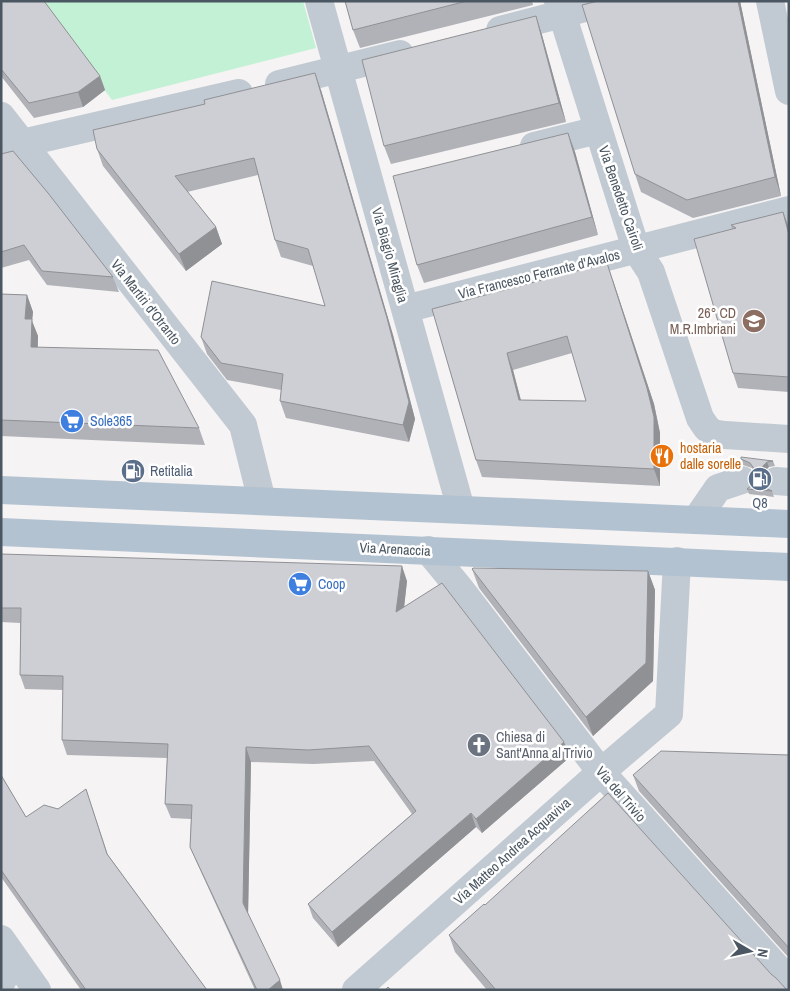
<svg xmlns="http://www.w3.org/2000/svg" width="790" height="991" font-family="'Archivo Narrow',sans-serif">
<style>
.green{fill:#c3f1d5}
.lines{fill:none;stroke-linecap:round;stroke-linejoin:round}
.minor{stroke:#c1cad2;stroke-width:28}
.major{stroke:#b3c2d1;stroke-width:28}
.wall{fill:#b0b2b7;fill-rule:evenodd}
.shaded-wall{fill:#909195}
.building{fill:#cdcfd5;stroke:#909195;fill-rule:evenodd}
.labels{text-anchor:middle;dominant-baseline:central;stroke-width:5;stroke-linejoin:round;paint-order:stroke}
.street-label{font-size:14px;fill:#4a5661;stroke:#fff}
.education-label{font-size:14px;fill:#785e54;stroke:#fff;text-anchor:end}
.shop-label{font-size:14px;fill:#366cbe;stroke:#fff;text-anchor:start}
.food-label{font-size:14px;fill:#c56008;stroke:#fff;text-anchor:start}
.service-label{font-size:14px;fill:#4e5e75;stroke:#fff;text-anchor:start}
.worship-label{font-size:14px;fill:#5b616d;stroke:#fff;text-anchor:start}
</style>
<rect width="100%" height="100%" fill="#f5f3f3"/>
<path class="green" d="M38,1H303L316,48L112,100Z"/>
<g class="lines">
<path class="minor" d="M319,1L461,509
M558,1L636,249L651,272L700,418L706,427L712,433L725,435L789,439
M770,1L789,91
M500,30L612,1
M279,84L400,54
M1,116L243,425L262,501
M534,146L598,130
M1,148L239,93
M405,309L789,210
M776,481L789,482
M696,520L718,488L742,480
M428,550L461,590L601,772L789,981
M1,939L37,990
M1,983L14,958
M356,990L601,772L669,714L677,561"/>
<path class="major" d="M1,490L789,524
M1,532L789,567"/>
</g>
<path class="wall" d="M1,1L100,76L105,90L83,107L34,118L1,76Z
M345,1H532L533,5L360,48L353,30Z
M740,1L781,196L693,218L641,192L635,174Z
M536,16L542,35L566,122L391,164L384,146Z
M321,90L393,335L415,419L409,442L286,418L280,401L281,390L227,380L207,354L201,337L325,306L313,266L281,257L275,240L258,175L187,192L216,227L222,244L186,271L103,166L97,149Z
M568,133L575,152L598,235L424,283L417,265Z
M1,154L113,277L119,292L47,285L29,260L1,268Z
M783,212L789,228V392L738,388L733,373L732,229L731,225Z
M613,280L654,404L660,433V486L482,477L476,460L432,309ZM572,353L586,401L521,400L513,370Z
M1,294L27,295L33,312L32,321L38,336V348L199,428L205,445L1,436Z
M741,459L773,461L775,466L769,467L763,472L760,480L761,484L765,488L772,491L774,497L749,494L747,489L752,485L755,478V473L752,468L743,465Z
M1,554L407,581L404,607L564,742L570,757L482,833L476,827L338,947L313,918L308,904L412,814L374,761L313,764L251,762L248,914L283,990H255L196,861L190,847L191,819L171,818L165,804L167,758L67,755L62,740L63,690L25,689L20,675V623L1,622Z
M472,569L648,571L655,590L653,681L593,736L479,588Z
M789,755V958L639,791L633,775Z
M1,775L26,817L58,809L86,789L108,855L207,990H81L1,877Z
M485,905L771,974L787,990H487L455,952L449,935Z"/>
<path class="shaded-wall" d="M738,1H740L781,196L775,177Z
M536,16L542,35L566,122L559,103Z
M315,73L321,90L393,335L415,419L409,442L403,425Z
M100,76L105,90L83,107L78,92Z
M568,133L575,152L598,235L592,217Z
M783,212L789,228V235Z
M216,227L222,244L186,271L179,254Z
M607,263L654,404L660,433V486L654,469Z
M27,295L33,312L32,321L38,336L37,364L31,347L25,319Z
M507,353L513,370L525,417L519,400Z
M767,462L769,467L763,472L760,480L762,488L759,475L762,467Z
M402,566L407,581L402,626L396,612Z
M648,571L655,590L653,681L593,736L586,717Z
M564,742L570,757L482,833L476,819Z
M246,747L251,762L248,917L243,903Z
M471,813L476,827L338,947L332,932Z
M280,980L283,990H268Z"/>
<path class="building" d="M1,1H44L100,76L78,92L29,103L1,69Z
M345,1H467L353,30Z
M598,1H738L775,177L687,200L635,174L582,5Z
M536,16L559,103L384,146L362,60Z
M315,73L387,318L409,402L403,425L280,401L283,374L221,363L201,337L212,281L325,306L308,249L275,240L254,158L175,176L216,227L179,254L97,149L93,130L205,104L204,100Z
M568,133L592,217L417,265L393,176Z
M13,151L48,193L113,277L42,271L24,245L1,252V154Z
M783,212L789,235V377L733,373L694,239L736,228L731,225Z
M607,263L647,388L654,417V469L476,460L432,309ZM567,336L586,401L519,400L507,353Z
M1,294L27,295L25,319H32L31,347L158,350L199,428L1,420Z
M741,457L773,461L767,462L762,467L759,475L760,483L765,488L772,491L747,489L752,485L755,478V470L750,463L741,459Z
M1,554L402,566L396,612L442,583L564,742L476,819L471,813L332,932L308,904L416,811L369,746L308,750L246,747L243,903L280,980L268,990H257L190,847L192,805L165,804L168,744L62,740L63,676L20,675L21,608H1Z
M473,568L648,571L646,663L586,717L472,569Z
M661,751L789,755V948L633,775Z
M1,775L26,817L44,805L58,809L86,789L107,854L207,990H86L1,870Z
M608,793L771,974L776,978L787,990H496L449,935L484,904L485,905Z
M388,987L391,990H385Z"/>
<defs>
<g id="school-disc" transform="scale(1.25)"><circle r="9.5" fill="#8d6e63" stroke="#fff"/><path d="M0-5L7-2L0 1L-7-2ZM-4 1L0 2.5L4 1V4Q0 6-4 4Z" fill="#fff"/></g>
<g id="supermarket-disc" transform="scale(1.25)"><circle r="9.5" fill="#3f7fe0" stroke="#fff"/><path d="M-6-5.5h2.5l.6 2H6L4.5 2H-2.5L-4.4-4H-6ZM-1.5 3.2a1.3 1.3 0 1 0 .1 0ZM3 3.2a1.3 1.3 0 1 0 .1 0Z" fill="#fff"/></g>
<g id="restaurant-disc" transform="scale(1.25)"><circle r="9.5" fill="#e8710a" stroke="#fff"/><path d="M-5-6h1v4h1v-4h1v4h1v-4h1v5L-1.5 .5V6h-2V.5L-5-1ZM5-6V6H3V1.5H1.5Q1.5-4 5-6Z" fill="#fff"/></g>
<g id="fuel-disc" transform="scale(1.25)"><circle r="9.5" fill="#5c6f8a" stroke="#fff"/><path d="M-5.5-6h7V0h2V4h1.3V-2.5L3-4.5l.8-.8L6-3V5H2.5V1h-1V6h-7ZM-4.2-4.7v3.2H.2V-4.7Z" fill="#fff"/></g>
<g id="church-disc" transform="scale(1.25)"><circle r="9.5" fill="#6b7280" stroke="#fff"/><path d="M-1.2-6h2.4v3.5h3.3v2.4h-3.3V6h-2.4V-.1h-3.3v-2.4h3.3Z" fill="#fff"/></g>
</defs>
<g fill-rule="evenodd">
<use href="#school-disc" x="754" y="321"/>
<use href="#supermarket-disc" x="72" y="421"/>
<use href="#restaurant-disc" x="662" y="456"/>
<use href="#fuel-disc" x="133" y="471"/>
<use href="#fuel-disc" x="760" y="479"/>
<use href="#supermarket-disc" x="300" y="584"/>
<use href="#church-disc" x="479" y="745"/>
</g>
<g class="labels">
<g class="street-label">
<text transform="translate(621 198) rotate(71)">Via Benedetto Cairoli</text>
<text transform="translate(390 255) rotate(74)">Via Biagio Miraglia</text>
<text transform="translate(539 274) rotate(-14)">Via Francesco Ferrante d'Avalos</text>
<text transform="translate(146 302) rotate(52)">Via Martiri d'Otranto</text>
<text transform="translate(395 549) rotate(3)">Via Arenaccia</text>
<text transform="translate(621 794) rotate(49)">Via del Trivio</text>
<text transform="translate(512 851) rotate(-42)">Via Matteo Andrea Acquaviva</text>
</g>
<g class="education-label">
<text x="736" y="313">26° CD<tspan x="736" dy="16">M.R.Imbriani</tspan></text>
</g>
<g class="shop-label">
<text x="90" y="421">Sole365</text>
<text x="318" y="584">Coop</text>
</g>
<g class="food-label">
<text x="680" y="448">hostaria<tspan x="680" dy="16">dalle sorelle</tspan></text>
</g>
<g class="service-label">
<text x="150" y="471">Retitalia</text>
<text x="760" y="503" text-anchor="middle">Q8</text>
</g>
<g class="worship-label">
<text x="496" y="737">Chiesa di<tspan x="496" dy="16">Sant'Anna al Trivio</tspan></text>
</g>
</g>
<rect width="790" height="991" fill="none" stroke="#4a5661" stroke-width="5"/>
<g transform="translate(750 951) rotate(99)" stroke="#ffffff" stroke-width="4" paint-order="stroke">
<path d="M0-4L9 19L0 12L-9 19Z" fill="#4a5661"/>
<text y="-8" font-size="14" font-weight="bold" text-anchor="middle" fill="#4a5661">N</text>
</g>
</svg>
